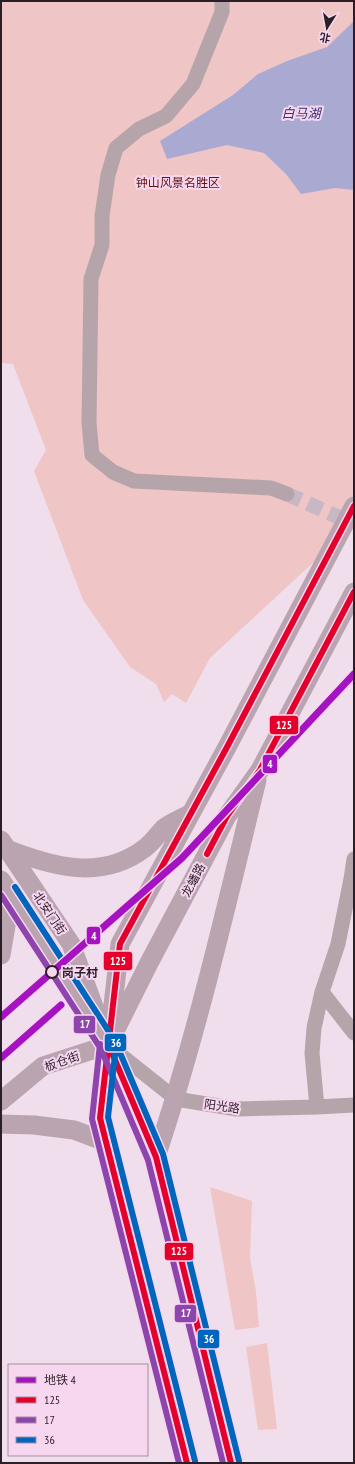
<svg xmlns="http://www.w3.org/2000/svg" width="355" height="1464" font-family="'PT Sans Narrow','Noto Sans SC',sans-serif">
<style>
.green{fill:#f0c5c5}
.water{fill:#a9a9d2}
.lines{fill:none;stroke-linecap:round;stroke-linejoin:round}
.minor-tunnel{stroke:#c8b8c5;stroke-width:15;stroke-dasharray:15 8;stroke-linecap:butt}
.minor{stroke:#b5a5ab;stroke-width:15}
.major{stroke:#b9a4b0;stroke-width:19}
.bus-1-casing{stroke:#f7d7f0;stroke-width:9}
.bus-2-casing{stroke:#f7d7f0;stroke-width:9}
.bus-3-casing{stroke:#f7d7f0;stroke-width:9}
.bus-1{stroke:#e4002b;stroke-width:6}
.bus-2{stroke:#8e44ad;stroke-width:6}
.bus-3{stroke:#0065bd;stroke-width:6}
.metro-1-casing{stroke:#f7d7f0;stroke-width:10}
.metro-1{stroke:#a513c0;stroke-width:7}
.stop-dot{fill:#f7d7f0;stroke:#2a1e27;stroke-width:2}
.labels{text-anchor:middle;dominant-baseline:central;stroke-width:4;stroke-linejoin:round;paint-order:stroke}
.park-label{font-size:12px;fill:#60150d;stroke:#f7d7f0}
.street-label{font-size:12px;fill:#2a1e27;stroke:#f7d7f0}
.stop-label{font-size:12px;font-weight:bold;fill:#2a1e27;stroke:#f7d7f0;text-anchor:start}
.water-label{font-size:13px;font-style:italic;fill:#313373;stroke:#f7d7f0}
.line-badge{stroke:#f7d7f0;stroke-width:1.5}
.badge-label{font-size:11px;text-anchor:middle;font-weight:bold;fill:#fff}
</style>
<rect width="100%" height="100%" fill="#f0deec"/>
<path class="green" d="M1,1H354V525L210,658L186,703L172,694L164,702L156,684L130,667L83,600L34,471L46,450L13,364L1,363Z
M210,1187L252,1201L250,1258L256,1292L259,1327L235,1330Z
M267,1343L277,1429L258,1430L246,1347Z"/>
<path class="water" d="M354,21V190L335,188L301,194L286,174L264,153L227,145L167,159L160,141L233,95L258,74L287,61L327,47Z"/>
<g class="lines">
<path class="minor-tunnel" d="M287,494L354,524"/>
<path class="minor" d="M222,1V12L193,84L166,116L139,129L116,148L108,175L102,216V245L91,279L89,423L92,455L113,472L134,481L271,488L287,494
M322,992L354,1033
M108,1045L176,1099L237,1109L317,1107L354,1105
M317,1107L312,1053L314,1028L322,992L338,944L351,879L354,859"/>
<path class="major" d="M1,840L71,944L108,1045L156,1157L231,1463
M7,849C53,867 102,881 145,848C152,843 158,834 164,828C171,822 183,818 191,813
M1,880L90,1017
M1,955L7,920L8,891
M114,1033L149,963L227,816L260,770L354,592
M1,1101L43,1066L108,1045
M1,1124L34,1125L74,1130L106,1142
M156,1157C197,1034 226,907 257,780
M187,1463L100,1118L120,944L226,749L354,506"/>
<g class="bus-1-casing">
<path id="bus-1" d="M207,854L227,816L260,770L354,592
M109,1046L156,1157L231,1463
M187,1463L100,1118L120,944L226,749L354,506"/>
</g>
<g class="bus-2-casing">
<path id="bus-2" d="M1,895L101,1049L148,1160L223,1463
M100,1044L92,1119L179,1463"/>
</g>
<g class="bus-3-casing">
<path id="bus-3" d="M15,887L115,1041L163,1154L239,1461
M116,1046L108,1117L195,1461"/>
</g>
<use href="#bus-1" class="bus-1"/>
<use href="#bus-2" class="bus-2"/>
<use href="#bus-3" class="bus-3"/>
<g class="metro-1-casing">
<path id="metro-1" d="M1,1017L182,858L354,674
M1,1058L61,1005"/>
</g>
<use href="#metro-1" class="metro-1"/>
</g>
<circle class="stop-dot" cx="52" cy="972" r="6"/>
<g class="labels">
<g class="park-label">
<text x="178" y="182">钟山风景名胜区</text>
</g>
<g class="street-label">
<text transform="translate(193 880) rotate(-62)">龙蟠路</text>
<text transform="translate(50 913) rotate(56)">北安门街</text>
<text transform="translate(62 1061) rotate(-20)">板仓街</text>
<text transform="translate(222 1106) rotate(8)">阳光路</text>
</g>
<g class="stop-label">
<text x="62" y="972">岗子村</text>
</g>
<g class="water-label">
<text x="301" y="113">白马湖</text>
</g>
</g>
<g class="line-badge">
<rect x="269" y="715" width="30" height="20" rx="4" fill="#e4002b"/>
<rect x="262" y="754" width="16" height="20" rx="4" fill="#a513c0"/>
<rect x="86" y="926" width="15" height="19" rx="4" fill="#a513c0"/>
<rect x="103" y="951" width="30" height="20" rx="4" fill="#e4002b"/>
<rect x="73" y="1015" width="23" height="19" rx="4" fill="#8e44ad"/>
<rect x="104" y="1033" width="23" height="19" rx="4" fill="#0065bd"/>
<rect x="164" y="1242" width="30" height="19" rx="4" fill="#e4002b"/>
<rect x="174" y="1304" width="23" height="19" rx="4" fill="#8e44ad"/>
<rect x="197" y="1329" width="23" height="20" rx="4" fill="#0065bd"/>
</g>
<g class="badge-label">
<text x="284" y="729">125</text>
<text x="270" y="768">4</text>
<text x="94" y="940">4</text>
<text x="118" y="965">125</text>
<text x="85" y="1028">17</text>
<text x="116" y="1047">36</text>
<text x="179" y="1255">125</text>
<text x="186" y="1317">17</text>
<text x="209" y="1343">36</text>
</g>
<rect width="355" height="1464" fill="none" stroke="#2a1e27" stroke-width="4"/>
<rect x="8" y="1364" width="140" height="92" fill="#f7d7f0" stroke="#a58da0"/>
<rect x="16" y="1377" width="20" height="6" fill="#a513c0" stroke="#a58da0"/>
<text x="44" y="1384" font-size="12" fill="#2a1e27">地铁 4</text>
<rect x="16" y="1397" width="20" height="6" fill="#e4002b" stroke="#a58da0"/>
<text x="44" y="1404" font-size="12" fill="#2a1e27">125</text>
<rect x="16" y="1417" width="20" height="6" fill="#8e44ad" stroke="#a58da0"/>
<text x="44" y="1424" font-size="12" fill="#2a1e27">17</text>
<rect x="16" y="1437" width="20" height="6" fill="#0065bd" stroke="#a58da0"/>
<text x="44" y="1444" font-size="12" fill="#2a1e27">36</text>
<g transform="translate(327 28) rotate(191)" stroke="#f7d7f0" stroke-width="3" paint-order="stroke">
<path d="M0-3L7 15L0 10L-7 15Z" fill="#2a1e27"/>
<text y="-6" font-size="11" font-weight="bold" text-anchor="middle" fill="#2a1e27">北</text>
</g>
</svg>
